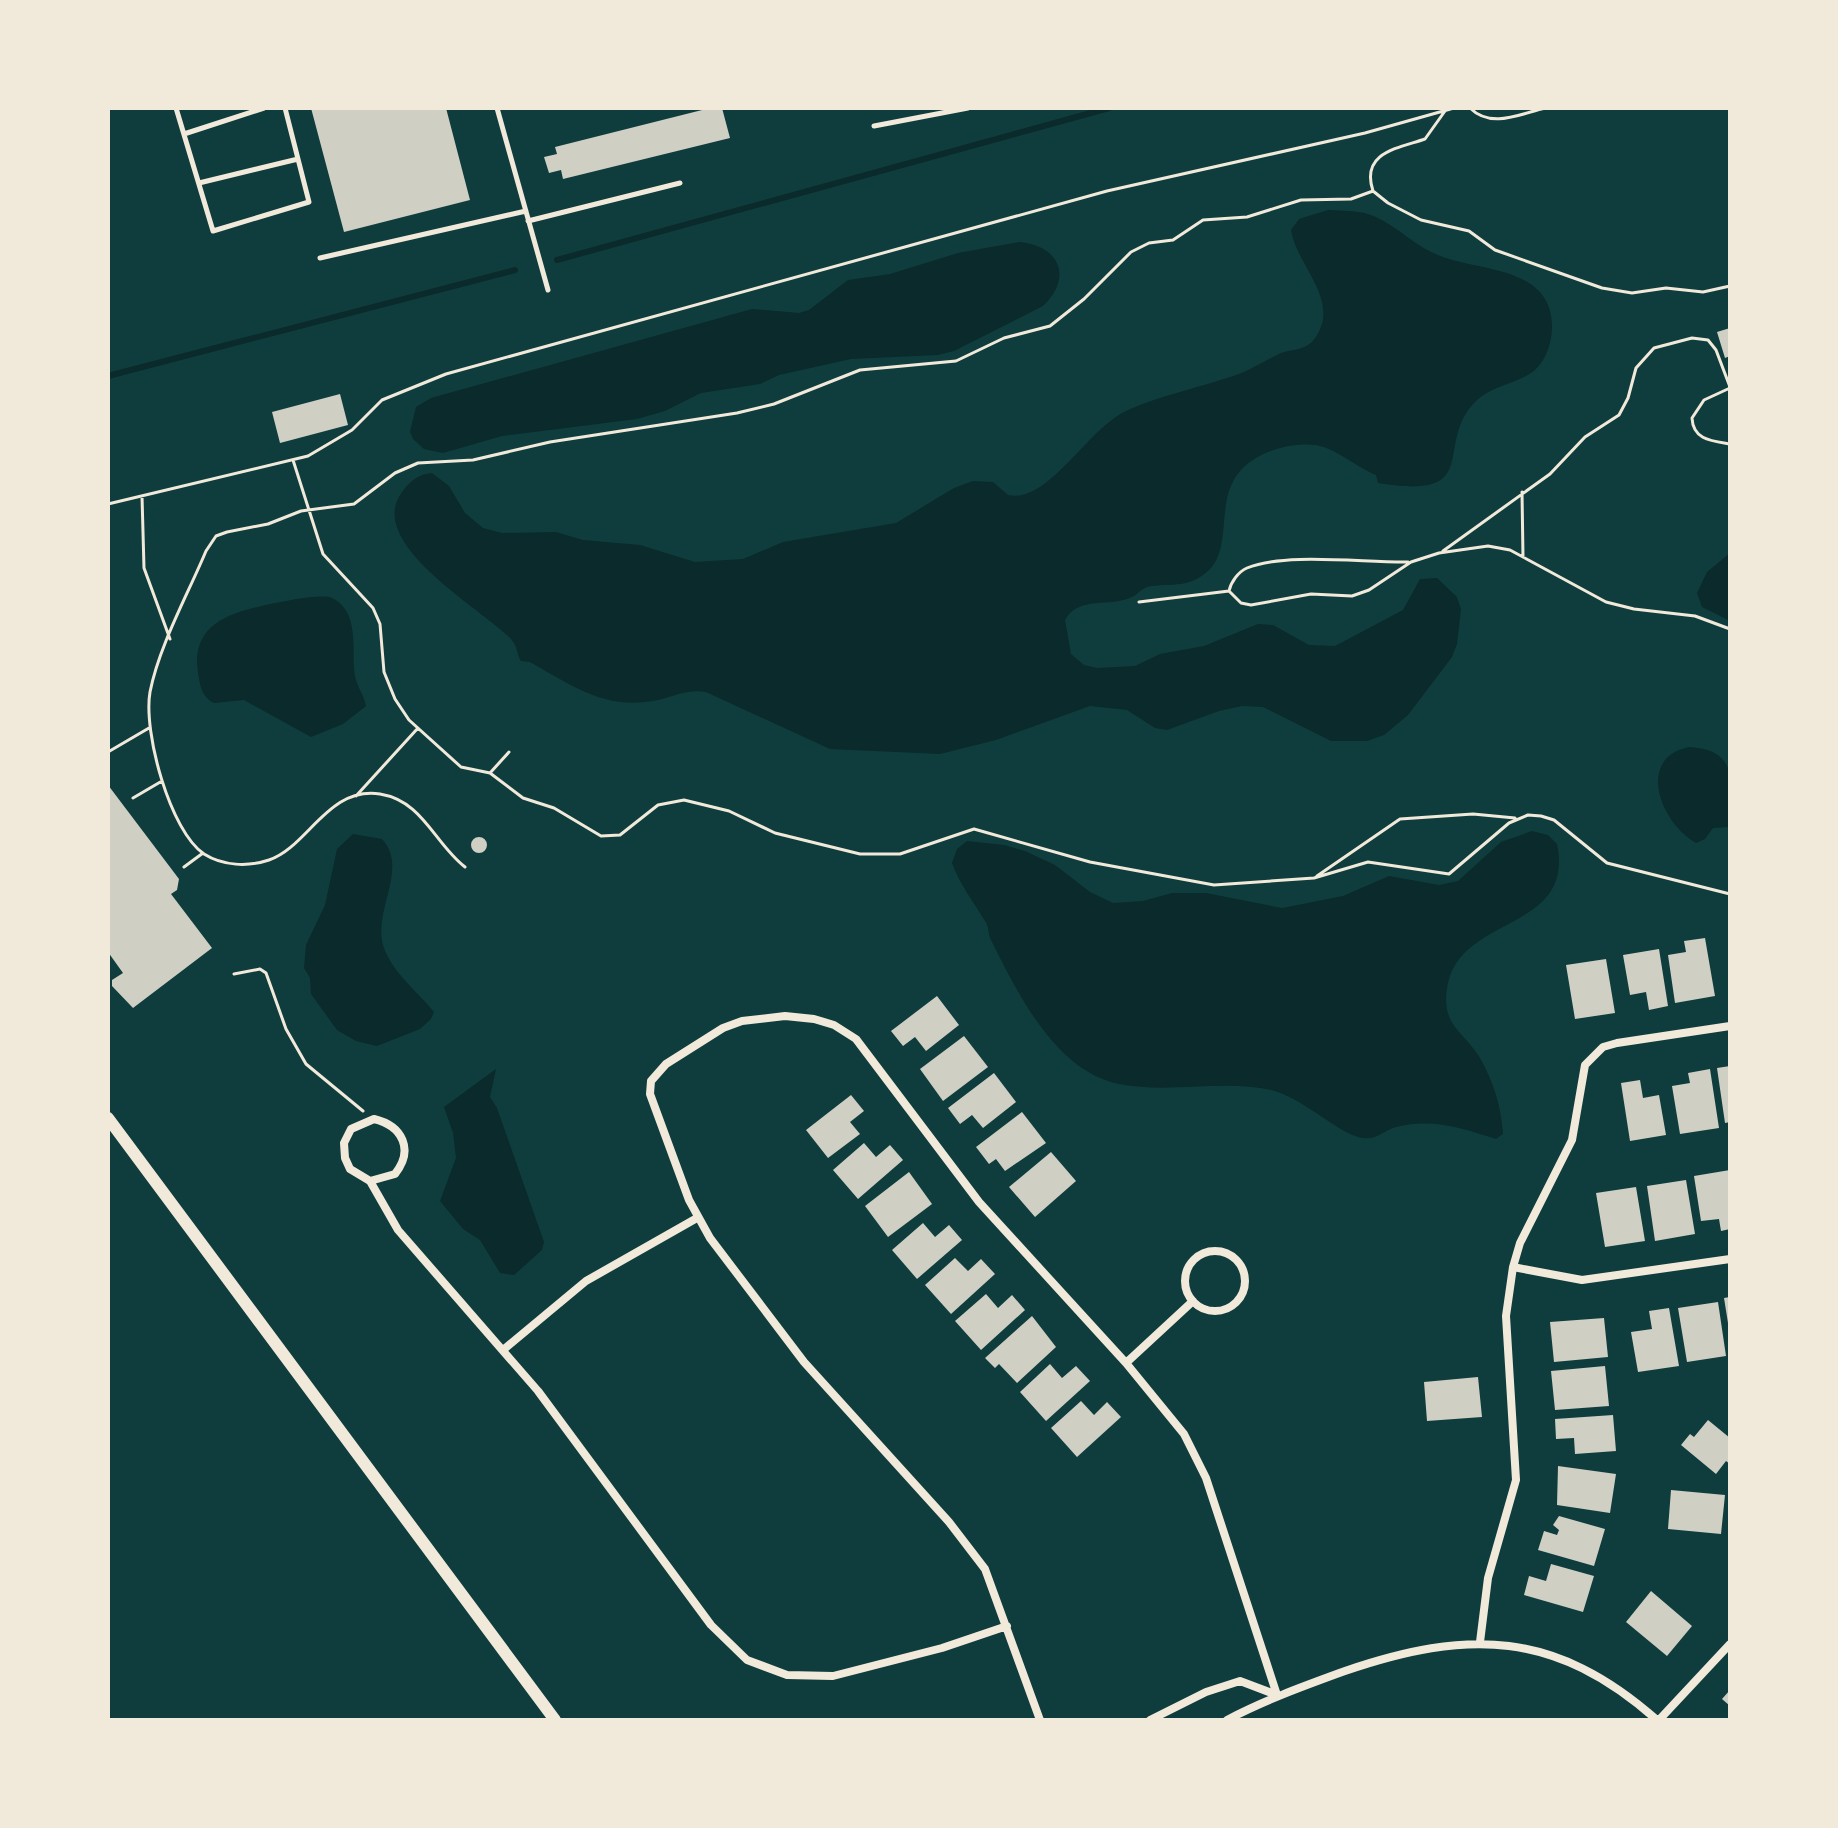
<svg xmlns="http://www.w3.org/2000/svg" width="1838" height="1828" font-family="'Times New Roman',serif">
<style>
.water{fill:#0a2a2b}
.lines{fill:none;stroke-linecap:round;stroke-linejoin:round}
.stream{stroke:#0a2a2b;stroke-width:6}
.building{fill:#cfcfc3}
.path{stroke:#f1e9da;stroke-width:3}
.service{stroke:#f1e9da;stroke-width:5}
.minor{stroke:#f1e9da;stroke-width:8}
.tertiary{stroke:#f1e9da;stroke-width:12}
</style>
<rect width="100%" height="100%" fill="#0f3d3e"/>
<path class="water" d="M1328,210C1343,211 1361,210 1376,217C1398,227 1415,246 1438,255C1478,272 1551,265 1552,326C1552,341 1547,359 1535,370C1518,384 1492,385 1476,401C1432,444 1486,501 1378,483L1376,475C1356,467 1337,449 1316,445C1301,443 1282,446 1268,452C1197,481 1246,550 1200,577C1182,588 1166,583 1147,587C1141,589 1137,595 1132,597C1110,608 1079,595 1065,620L1071,654L1084,665L1097,668L1135,666L1160,654L1204,646L1258,624L1273,625L1309,645L1335,646L1403,610L1420,579L1437,578L1457,597L1461,609L1457,644L1452,657L1408,715L1384,735L1367,741H1331L1263,707L1242,706L1219,711L1167,730L1155,728L1127,710L1090,706L996,740L940,754L830,749L706,692C688,689 675,696 658,700C605,711 573,686 530,662L521,661C516,654 518,646 511,639C482,609 364,543 402,492C410,481 419,474 432,473L449,486L465,513L483,528L502,533L556,532L583,540L640,545L695,562L743,559L783,542L896,523L954,488L973,481L993,482L1008,495C1049,504 1087,428 1128,410C1162,395 1198,388 1233,376C1249,371 1262,362 1277,355C1290,348 1306,352 1315,338C1342,301 1296,265 1291,230L1299,219Z
M1020,242C1060,246 1073,278 1043,306L954,351L938,355L851,359L779,375L760,384L701,393L665,411L637,419L502,436L443,453L424,449L413,439L410,432L416,407L431,398L752,309L799,313L809,310L848,280L890,274L958,253Z
M1730,553V621L1702,607L1697,593L1707,572Z
M330,597C361,610 351,650 355,676C357,687 364,695 366,706L343,724L311,737L244,700L214,703C201,696 200,685 198,672C190,621 236,611 275,603C293,600 312,595 330,597Z
M1689,747C1742,750 1730,786 1730,827L1713,828L1705,839L1696,843C1661,824 1635,758 1689,747Z
M1532,831L1548,835L1557,844C1575,931 1463,915 1448,983C1439,1026 1464,1031 1480,1058C1494,1083 1501,1106 1503,1134L1496,1139C1461,1128 1433,1118 1396,1127C1382,1131 1378,1140 1362,1138C1337,1133 1304,1098 1271,1090C1222,1079 1169,1094 1119,1084C1055,1071 1017,992 990,938C988,932 989,927 985,921C973,901 960,885 952,863L957,849L967,841L1004,845L1025,851L1055,865L1090,892L1113,903L1143,901L1172,893H1206L1282,908L1343,896L1389,876L1439,885L1458,881L1501,842Z
M353,834L382,839C408,867 376,906 382,941C388,969 416,990 434,1012L431,1019L420,1029L377,1046L356,1041L337,1030L311,994L310,978L304,968L306,945L325,905L337,849Z
M496,1069L490,1097L497,1108L544,1242L542,1250L514,1275L500,1273L480,1240L463,1229L440,1201L456,1158L453,1133L444,1107Z"/>
<g class="lines">
<path class="stream" d="M557,260L1109,108
M108,376L515,270"/>
</g>
<path class="building" d="M311,108H446L470,200L344,232Z
M710,108H722L730,138L563,179L561,170L549,173L544,157L557,154L555,147Z
M1730,328V356L1725,358L1717,332Z
M340,394L348,425L280,443L272,412Z
M108,785L179,879L177,890L171,894L212,948L133,1008L112,986V980L123,973L108,952Z
M471 845a8 8 0 1 1 16 0a8 8 0 1 1-16 0Z
M1705,938L1715,996L1675,1003L1668,955L1686,952L1684,941Z
M1659,949L1668,1006L1649,1010L1646,992L1630,995L1623,955Z
M1606,959L1615,1013L1575,1019L1566,965Z
M937,996L959,1025L926,1051L915,1037L903,1046L891,1031Z
M964,1036L988,1067L943,1101L920,1069Z
M1730,1066V1122L1725,1123L1717,1068Z
M1710,1069L1719,1128L1680,1134L1672,1086L1690,1083L1688,1073Z
M994,1073L1016,1102L983,1128L972,1115L960,1124L948,1108Z
M1640,1080L1643,1098L1659,1095L1666,1135L1630,1141L1621,1083Z
M851,1095L864,1111L850,1122L860,1134L828,1158L806,1130Z
M1022,1112L1046,1143L1005,1171L996,1159L989,1164L976,1147Z
M864,1143L876,1157L890,1145L903,1160L858,1199L833,1170Z
M1051,1152L1076,1181L1035,1217L1009,1187Z
M1730,1170V1229L1721,1231L1719,1219L1701,1221L1694,1176Z
M909,1172L932,1204L888,1237L865,1206Z
M1686,1180L1695,1234L1655,1241L1647,1186Z
M1636,1187L1645,1241L1605,1247L1596,1193Z
M923,1223L935,1237L949,1225L962,1240L917,1279L892,1250Z
M955,1258L968,1271L981,1259L995,1274L951,1314L925,1285Z
M986,1294L998,1308L1012,1295L1025,1310L981,1350L955,1321Z
M1730,1297V1322L1728,1323L1724,1298Z
M1718,1302L1726,1356L1687,1362L1678,1308Z
M1669,1308L1679,1366L1638,1372L1631,1332L1652,1329L1649,1311Z
M1032,1316L1056,1347L1017,1383L999,1364L995,1368L985,1358Z
M1604,1318L1608,1357L1554,1362L1550,1322Z
M1050,1364L1062,1378L1076,1366L1090,1381L1046,1421L1020,1392Z
M1605,1366L1609,1406L1555,1410L1551,1371Z
M1478,1377L1482,1417L1427,1421L1424,1382Z
M1081,1401L1094,1415L1107,1402L1121,1417L1077,1457L1051,1428Z
M1613,1415L1616,1451L1575,1454L1574,1438L1556,1439L1555,1419Z
M1708,1420L1730,1438V1464L1726,1461L1716,1474L1681,1445L1690,1434L1694,1437Z
M1558,1466L1616,1474L1610,1513L1557,1505Z
M1671,1490L1725,1495L1721,1534L1668,1529Z
M1559,1516L1605,1529L1594,1566L1538,1550L1544,1531L1557,1535L1559,1530L1553,1525Z
M1551,1564L1594,1576L1583,1612L1524,1595L1529,1576L1546,1581Z
M1651,1591L1692,1626L1667,1656L1626,1622Z
M1730,1690V1706L1722,1699Z"/>
<g class="lines">
<path class="path" d="M1470,108C1491,129 1520,114 1545,108
M1445,111L1425,139C1399,148 1360,152 1373,191L1388,203L1421,220L1469,231L1495,250L1602,288L1632,293L1666,288L1703,292L1730,286
M1730,388L1704,400L1692,418C1693,440 1712,441 1730,444
M293,460L323,554L373,608L380,624L384,672L395,699L409,720L461,767L490,773L523,798L554,808L601,836L620,835L658,805L684,800L729,811L775,833L860,854H900L974,829L1090,862L1214,885L1314,878L1368,862L1449,874L1509,823L1528,815L1541,816L1554,820L1607,863L1730,894
M1522,492L1523,557
M142,496L144,568L170,639
M108,504L308,456L352,430L382,400L446,374L1107,191L1365,133L1454,108
M1443,551L1550,474L1585,437L1619,415L1628,398L1636,368L1654,348L1692,338L1708,340L1716,350L1730,387
M1229,591C1231,582 1238,572 1247,568C1285,552 1365,563 1408,562
M1139,602L1229,591L1241,603L1251,605L1311,594L1352,596L1369,590L1411,562L1439,553L1488,546L1510,550L1606,602L1634,609L1695,616L1730,629
M108,752L149,728
M490,773L509,752
M356,796L418,728
M133,798L162,781
M184,867L203,853
M465,867C434,843 423,801 380,794C328,786 308,847 269,860C248,867 223,866 204,854C170,831 143,732 150,692C159,646 188,594 206,551L216,536L227,532L268,524L301,511L354,504L395,473L418,463L473,460L550,442L737,413L774,404L860,370L956,361L1004,338L1050,326L1084,299L1131,252L1149,243L1173,240L1203,220L1247,217L1301,200L1351,199L1373,191
M1317,876L1400,819L1473,814L1515,818
M234,974L260,969L266,973L286,1029L306,1064L363,1111"/>
<path class="service" d="M176,108L213,231L309,202L285,108
M497,108L548,290
M874,126L968,108
M184,134L264,108
M199,183L298,159
M528,221L680,183
M320,258L526,211"/>
<path class="minor" d="M370,1181L395,1174C414,1150 403,1126 374,1119L351,1129L344,1143L345,1158L350,1169L370,1181L398,1230L538,1391L711,1625L747,1660L787,1675L833,1676L942,1648L1007,1626
M1185 1281a30 30 0 1 1 60 0a30 30 0 1 1-60 0Z
M1513,1267L1582,1280L1730,1259
M503,1350L586,1281L697,1218
M1126,1363L1193,1301
M1480,1642L1488,1578L1516,1480L1506,1316L1513,1267L1520,1243L1572,1140L1585,1065L1603,1047L1617,1043L1730,1026
M1040,1720L985,1569L949,1522L804,1362L710,1238L689,1200L650,1094L651,1081L666,1064L723,1028L742,1021L785,1016L814,1019L834,1025L856,1039L979,1202L1126,1363L1184,1434L1206,1478L1277,1695
M1150,1720L1206,1692L1240,1681L1277,1695
M1227,1720C1265,1700 1304,1686 1345,1671C1468,1629 1555,1630 1657,1720
M1659,1720L1730,1644"/>
<path class="tertiary" d="M108,1118L555,1720"/>
</g>
<rect width="1838" height="1828" fill="none" stroke="#f1e9da" stroke-width="220"/>
</svg>
